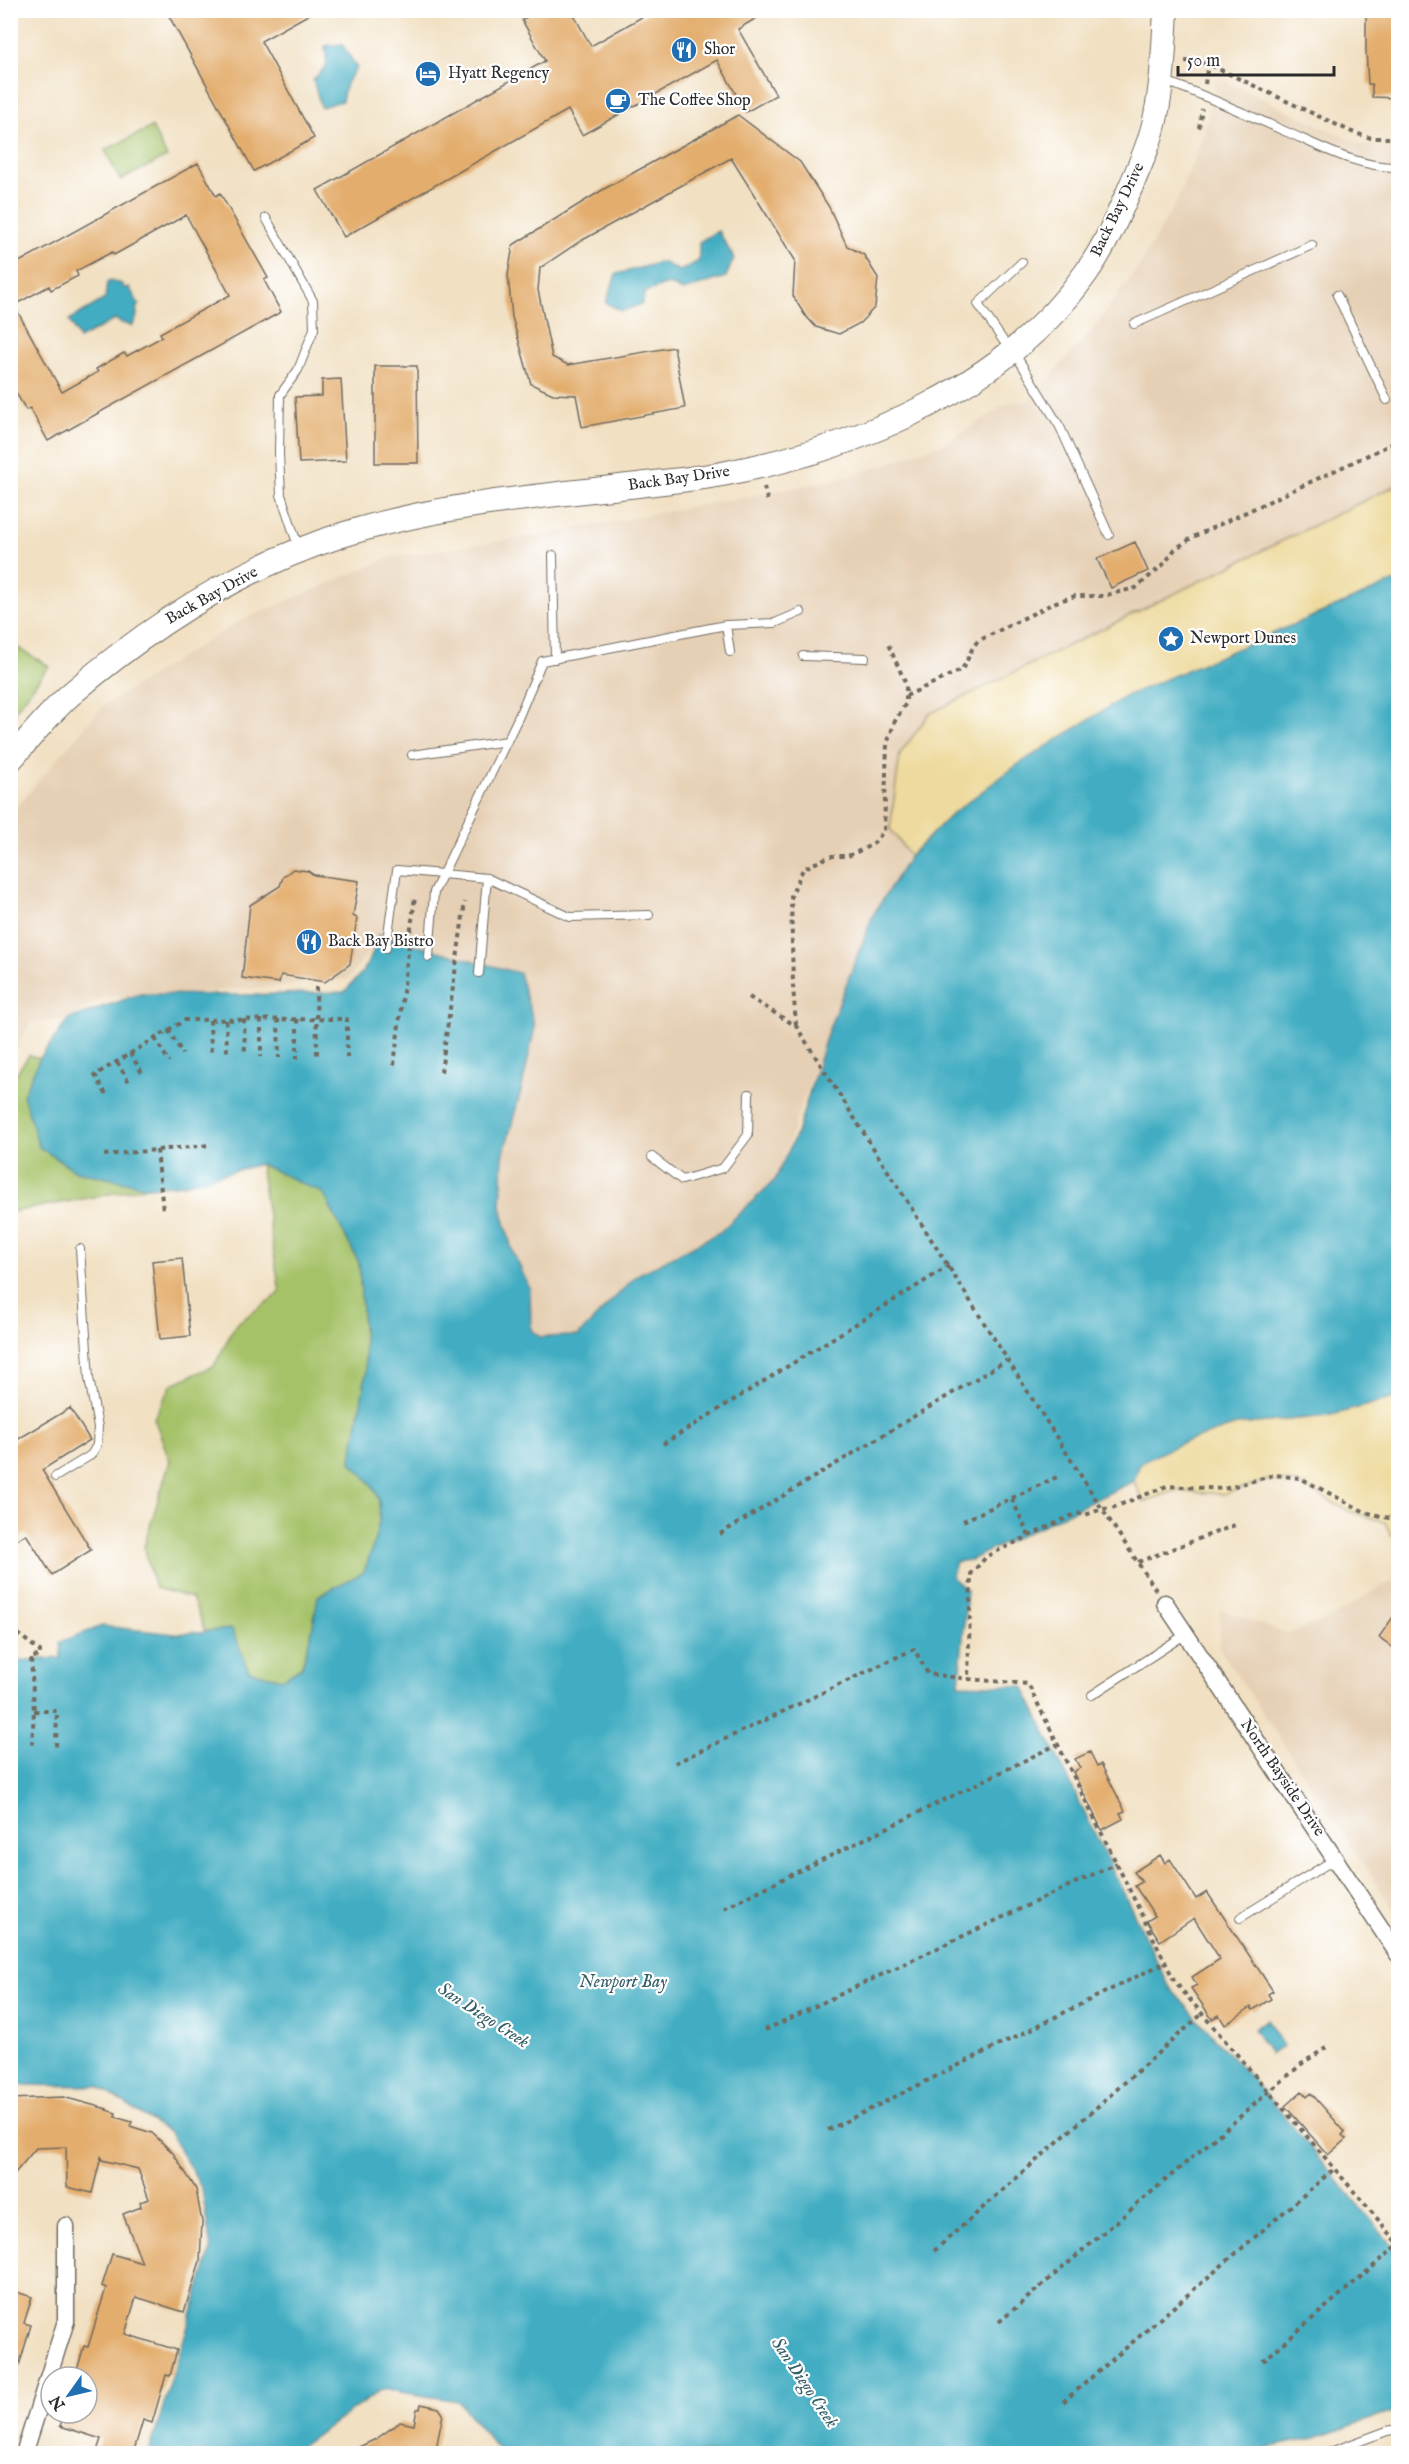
<svg xmlns="http://www.w3.org/2000/svg" width="1409" height="2464" font-family="'IM FELL English',serif">
<style>
.built{fill:#e6d0b5}
.green{fill:#a6c269;stroke:#68764a;stroke-width:1.5}
.sand{fill:#eeda9e;stroke:#8c8264;stroke-width:1.5}
.water{fill:#43adc2;stroke:#376c76;stroke-width:1.5}
.building{fill:#e3ad6d;fill-rule:evenodd}
.lines{fill:none;stroke-linecap:round;stroke-linejoin:round}
.lane-casing{stroke:#706a60;stroke-width:10}
.street-casing{stroke:#706a60;stroke-width:19}
.secondary-casing{stroke:#706a60;stroke-width:26}
.path{stroke:#706a60;stroke-width:4;stroke-dasharray:4.5 4.5;stroke-linecap:butt}
.lane{stroke:#fff;stroke-width:8}
.street{stroke:#fff;stroke-width:16}
.secondary{stroke:#fff;stroke-width:24}
.labels{text-anchor:middle;dominant-baseline:central;stroke-width:4.5;stroke-linejoin:round;paint-order:stroke}
.poi-label{font-size:16px;fill:#2b2b2b;stroke:#fff;text-anchor:start}
.street-label{font-size:16px;fill:#2b2b2b;stroke:#fff}
.water-label{font-size:18px;font-style:italic;fill:#355f67;stroke:#fff}
</style>
<rect width="100%" height="100%" fill="#fff"/>
<filter id="ink" filterUnits="userSpaceOnUse"><feTurbulence type="fractalNoise" baseFrequency=".0167" numOctaves="2"/><feDisplacementMap in="SourceGraphic" scale="12" xChannelSelector="R" yChannelSelector="G"/><feConvolveMatrix kernelMatrix="1 2 1 2 8 2 1 2 1" color-interpolation-filters="sRGB"/></filter>
<filter id="wash" filterUnits="userSpaceOnUse"><feTurbulence type="fractalNoise" baseFrequency=".008" numOctaves="4" result="noise"/><feDisplacementMap in="SourceGraphic" scale="24" xChannelSelector="R" yChannelSelector="G"/><feGaussianBlur stdDeviation="1.35" result="paint"/><feColorMatrix in="noise" values="0 0 0 0 0 0 0 0 0 0 0 0 0 0 0 0 0 1.4 0 .05"/><feComposite in="paint" operator="in"/></filter>
<g filter="url(#wash)">
<rect width="100%" height="100%" fill="#f1e0c2"/>
<path class="built" d="M1216,77L1359,144L1391,149L1398,147V484L929,714L891,829L910,856L873,915L827,1034L775,1180L721,1232L637,1275L578,1336L540,1337L531,1330L530,1289L512,1250L501,1207L503,1156L536,1024L519,973L379,938L348,979L275,987L100,998L69,1019L30,1023L11,1060V813L103,706L240,621L391,557L542,535L845,478L948,442L1009,402L1028,401L1092,330L1140,265L1177,200L1204,134Z
M1398,1580V1916L1219,1648L1220,1609L1287,1634L1331,1618L1380,1587Z"/>
<path class="green" d="M152,127L167,157L120,180L105,150Z
M11,644L49,666L11,716Z
M29,1055L40,1058L23,1095L76,1171L148,1187L11,1212V1081Z
M260,1164L323,1192L359,1263L366,1374L351,1462C358,1470 367,1478 373,1487C389,1511 372,1548 364,1573L319,1596L312,1631L301,1667L282,1679L249,1671L232,1629L205,1631L192,1598L155,1588L144,1546L170,1461L154,1418L172,1384L214,1366L236,1324L280,1293Z"/>
<path class="sand" d="M1398,484V580L953,813L910,856L890,829L900,754L929,714Z
M1398,1397V1533L1391,1536L1385,1522L1349,1511L1296,1483L1268,1480L1224,1494L1175,1491L1143,1502L1134,1481L1140,1463L1179,1444L1236,1425L1328,1416Z"/>
<path class="water" d="M342,44L357,68L346,83L342,101L321,107L313,80L327,65L325,46Z
M718,231L734,258L726,277L682,291L669,284L645,292L642,304L622,311L606,303L616,274L662,262L680,271L699,261V242Z
M110,281L122,284L125,289L129,287L139,305L136,308C138,314 136,321 132,326L119,322L116,319L79,339L69,320L105,299L107,283Z
M1398,580V1397L1328,1416L1236,1425L1179,1444L1140,1463L1134,1481L970,1560L955,1562L952,1577L967,1590L959,1684L1023,1686L1170,1988L1274,2104L1398,2253V2410L1315,2438L1235,2454H502L458,2401L382,2389L292,2453H149L211,2250L202,2189L170,2133L98,2086L11,2085V1661L61,1658L60,1642L102,1626L175,1634L232,1629L249,1671L282,1679L302,1667L312,1631L318,1596L364,1572C372,1548 389,1510 373,1487C367,1478 358,1470 351,1462L366,1374L359,1263L323,1193L260,1164L184,1184L148,1187L76,1171L39,1147L23,1095L40,1058L69,1019L140,994L247,995L344,992C365,971 371,964 378,935L519,973L535,1027L522,1087L503,1156L501,1207L512,1250L530,1289L531,1330L540,1337L578,1336L637,1275L720,1232L775,1180L798,1130L827,1034L873,915L910,856L953,813L1017,765L1126,696Z
M1267,2020L1283,2046L1270,2054L1253,2029Z"/>
<g id="blocks">
<path class="building" d="M179,10H317L261,41L314,138L254,171L169,16Z
M538,10H571L591,46L654,10H770L738,29L776,95L746,112L717,60L582,135L568,110L344,237L317,190L545,61L522,20Z
M1366,10H1398V98L1372,97V84H1368L1366,50Z
M738,115L800,162L829,207L847,246L864,255L878,278L875,307L860,323L839,334L816,327L804,314L793,296L795,260L731,158L579,242L540,268L538,290L552,357L568,365L674,347L685,408L582,427L576,395L553,394L531,384L512,317L508,275L513,245L604,189Z
M198,163L216,196L220,193L268,278L264,280L281,312L48,441L30,408L26,410L10,382V267ZM186,215L230,295L160,333L162,337L127,356L124,353L96,369L98,372L62,392L14,305L49,286L51,290L78,276L76,271L112,252L114,255Z
M375,366H417L418,463H375Z
M341,379L346,461L299,463L295,397L322,396V380Z
M1135,542L1148,571L1111,588L1097,559Z
M293,869L308,871L314,875L359,881L353,916L357,918L350,964L325,982L281,975L279,983L242,978L250,905L280,886L283,877Z
M182,1258L190,1336L160,1339L152,1261Z
M70,1408L90,1440L42,1470L91,1550L52,1575L26,1534L10,1544V1444Z
M1398,1610V1651L1379,1637Z
M1090,1752L1097,1766L1101,1764L1125,1811L1120,1813L1123,1819L1102,1830L1073,1772L1080,1768L1075,1759Z
M1160,1855L1165,1863L1170,1859L1196,1899L1207,1892L1273,1991L1268,1994L1271,1999L1253,2010L1251,2007L1225,2025L1219,2015L1212,2019L1191,1988L1197,1985L1192,1977L1220,1959L1194,1918L1160,1941L1147,1921L1155,1916L1135,1886L1142,1882L1134,1872Z
M1302,2091L1307,2097L1311,2093L1345,2132L1342,2135L1346,2139L1328,2155L1285,2106Z
M63,2097L107,2109L106,2110L116,2113L115,2117L132,2122L130,2126L152,2133L173,2153L196,2189L202,2222L200,2261L184,2312L136,2297L125,2334L177,2350L170,2376L166,2375L152,2423L143,2420L133,2454H96L101,2439L60,2426L65,2413H87V2377H75L84,2346L88,2347L106,2288L102,2286L112,2254L142,2263L123,2214L141,2207L140,2202L149,2199L138,2169L102,2160L101,2157L92,2193L67,2187L66,2147L36,2148L10,2179V2099Z
M10,2290L32,2297L24,2323L31,2325L15,2380H10Z
M421,2404L439,2408L443,2414L435,2454H344L376,2439L400,2422L414,2425L417,2409H420Z"/>
</g>
</g>
<g filter="url(#ink)">
<use href="#blocks" fill-opacity="0" stroke="#706a60" stroke-width="1.5"/>
<g class="lines">
<g class="lane-casing">
<path id="lane" d="M1165,81C1204,95 1242,112 1280,129C1318,145 1357,168 1398,167
M266,218L313,301L314,329L298,370L280,395L279,454L281,495L299,549
M1337,295L1387,400
M1134,324L1312,245
M1009,349L978,304L1022,262
M1014,352L1060,427L1109,535
M553,555L555,659
M726,625L730,652
M803,656L865,658
M412,755L507,741
M386,948L397,870L487,878L570,917L649,915
M429,957L434,892L519,716L542,661L726,625L775,623L801,612
M479,973L487,878
M652,1157L682,1180L723,1168L748,1135L749,1094
M55,1477L91,1455L97,1445L98,1427L89,1378L80,1249
M1092,1695L1186,1634
M1240,1918L1335,1859
M1325,2454L1387,2431L1398,2429"/>
</g>
<g class="street-casing">
<path id="street" d="M1165,1603L1398,1954
M24,2454L66,2321V2226"/>
</g>
<g class="secondary-casing">
<path id="secondary" d="M10,760C30,738 49,713 71,694C150,626 242,567 342,535C435,505 541,496 638,485C668,481 698,479 727,473C859,448 1007,386 1086,273C1104,248 1116,220 1128,193C1139,167 1151,142 1156,115C1163,81 1164,46 1166,10"/>
</g>
<path class="path" d="M1185,61L1208,64L1352,132L1371,138H1398
M1205,84L1208,64
M1199,128L1202,109
M764,487L768,503
M906,696L961,670C969,661 969,650 978,641L1056,602L1075,596H1102L1136,588L1165,563L1175,549L1193,537L1398,441
M316,987L317,1056
M749,997L796,1026L1102,1509L1156,1590
M244,1019L245,1055
M261,1019V1057
M278,1019L279,1058
M297,1019V1059
M210,1020L211,1055
M226,1020L227,1054
M796,1025L793,986L791,896L803,869L830,856H848L861,850L873,844L884,831L887,744L895,721L906,703V684L887,642
M168,1030L183,1054
M155,1038L169,1062
M130,1053L144,1076
M117,1062L129,1082
M394,1065L415,896
M441,1072L465,902
M106,1094L95,1075L185,1020L347,1019V1059
M157,1150L163,1211
M104,1155L210,1145
M663,1444L949,1266
M1012,1499L1029,1536
M1398,1516L1389,1518L1365,1512L1300,1478L1274,1475L1224,1489L1167,1486L1112,1508L1102,1509L1085,1515L1077,1513L987,1556L971,1574L968,1679L1028,1684L1175,1982L1398,2243
M963,1521L1059,1476
M720,1534L1007,1360
M1138,1562L1235,1525
M10,1628L40,1651V1656L31,1657L34,1711L32,1745
M34,1711H57L56,1748
M675,1763L914,1649L928,1674L968,1679
M724,1908L1058,1744
M765,2030L1117,1863
M828,2130L1164,1963
M934,2251L1201,2015
M999,2322L1304,2062L1326,2048
M1263,2361L1398,2245
M1397,2369L1398,2367
M1063,2402L1334,2169"/>
<use href="#lane" class="lane"/>
<use href="#street" class="street"/>
<use href="#secondary" class="secondary"/>
</g>
</g>
<defs>
<g id="restaurant-disc" transform="scale(1.35)"><circle r="9.5" fill="#1f6fb2" stroke="#fff"/><path d="M-5-6h1v4h1v-4h1v4h1v-4h1v5L-1.5 .5V6h-2V.5L-5-1ZM5-6V6H3V1.5H1.5Q1.5-4 5-6Z" fill="#fff"/></g>
<g id="hotel-disc" transform="scale(1.35)"><circle r="9.5" fill="#1f6fb2" stroke="#fff"/><path d="M-6-4.5h1.5V1H6V5H4.5V3h-9V5H-6ZM-4 0a1.8 1.8 0 1 1 3.6 0ZM.5 0V-2.5h3Q6-2.5 6 0Z" fill="#fff"/></g>
<g id="cafe-disc" transform="scale(1.35)"><circle r="9.5" fill="#1f6fb2" stroke="#fff"/><path d="M-5.5-4.5H6V0H3Q3 3.5 0 3.5H-2.5Q-5.5 3.5-5.5 0ZM3-3.2v2h1.7v-2ZM-6 4.5H4V6H-6Z" fill="#fff"/></g>
<g id="sight-disc" transform="scale(1.35)"><circle r="9.5" fill="#1f6fb2" stroke="#fff"/><path d="M0-6L1.8-2.2L6-1.7L2.9 1.2L3.7 5.4L0 3.3L-3.7 5.4L-2.9 1.2L-6-1.7L-1.8-2.2Z" fill="#fff"/></g>
</defs>
<g fill-rule="evenodd">
<use href="#restaurant-disc" x="684" y="50"/>
<use href="#hotel-disc" x="428" y="74"/>
<use href="#cafe-disc" x="618" y="101"/>
<use href="#sight-disc" x="1171" y="639"/>
<use href="#restaurant-disc" x="309" y="942"/>
</g>
<g class="labels">
<g class="poi-label">
<text x="704" y="50">Shor</text>
<text x="448" y="74">Hyatt Regency</text>
<text x="638" y="101">The Coffee Shop</text>
<text x="1190" y="639">Newport Dunes</text>
<text x="328" y="942">Back Bay Bistro</text>
</g>
<g class="street-label">
<text transform="translate(1118 210) rotate(-64)">Back Bay Drive</text>
<text transform="translate(679 479) rotate(-8)">Back Bay Drive</text>
<text transform="translate(212 596) rotate(-29)">Back Bay Drive</text>
<text transform="translate(1282 1778) rotate(56)">North Bayside Drive</text>
</g>
<g class="water-label">
<text x="623" y="1982">Newport Bay</text>
<text transform="translate(483 2016) rotate(33)">San Diego Creek</text>
<text transform="translate(804 2383) rotate(56)">San Diego Creek</text>
</g>
</g>
<rect width="1409" height="2464" fill="none" stroke="#fff" stroke-width="36"/>
<g transform="translate(69 2395) rotate(236)"><circle r="28" fill="#ffffff" stroke="#aaaaaa" stroke-width="1.5"/>
<path d="M0-4.5L10 22L0 15L-10 22Z" fill="#1f6fb2"/>
<text y="-9" font-size="16" font-weight="bold" text-anchor="middle" fill="#2b2b2b">N</text>
</g>
<path d="M1178 66v9h156v-9" fill="none" stroke="#2b2b2b" stroke-width="3"/>
<text x="1187" y="66" font-size="18" fill="#2b2b2b" stroke="#ffffff" stroke-width="4.5" paint-order="stroke">50 m</text>
</svg>
